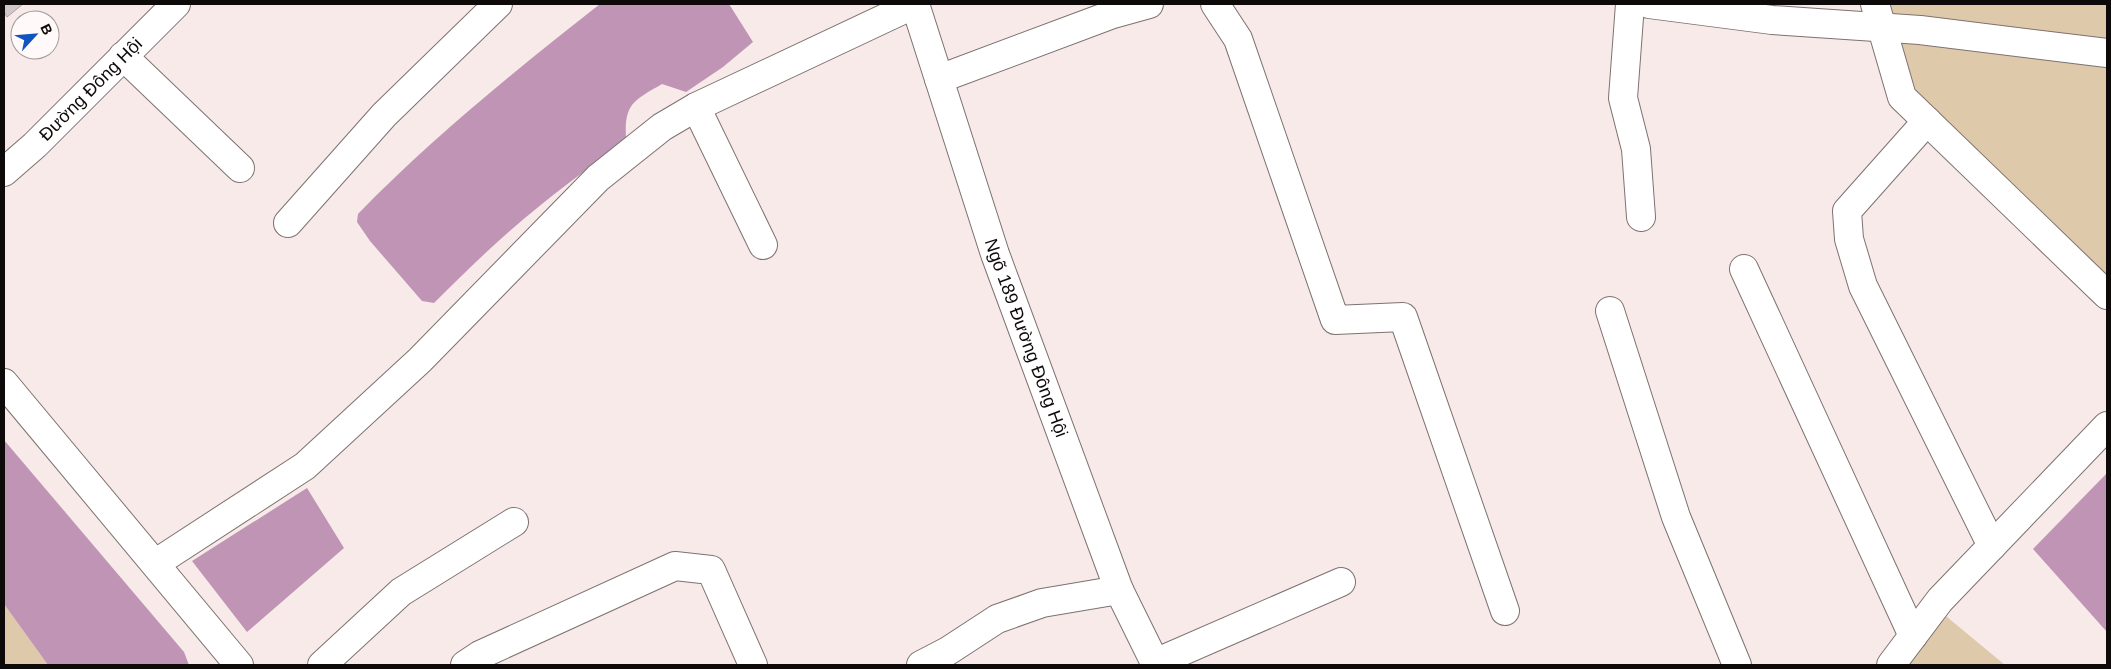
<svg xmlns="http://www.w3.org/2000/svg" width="2111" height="669" font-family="Arial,sans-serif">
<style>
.green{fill:#dfc9ab}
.water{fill:#c094b5}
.building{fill:#d3c7ca;stroke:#aca1a3}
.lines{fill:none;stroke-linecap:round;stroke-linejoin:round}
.minor-casing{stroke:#7d7270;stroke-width:30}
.tertiary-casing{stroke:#7d7270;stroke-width:30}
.minor{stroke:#fff;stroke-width:28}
.tertiary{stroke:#fff;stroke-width:28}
.labels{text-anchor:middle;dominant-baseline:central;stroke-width:4;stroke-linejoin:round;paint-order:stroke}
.street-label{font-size:18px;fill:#0e0a0a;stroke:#fffaf9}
</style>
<rect width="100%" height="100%" fill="#f7eae9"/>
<path class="green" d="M1884,4H2107V295L1927,121Z
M4,604L48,665H4Z
M1941,612L2005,665H1901Z"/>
<path class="water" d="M600,4H729L753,42L723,67L686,92L662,84C635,100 624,103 626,137C600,161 570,181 542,204C504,234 468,269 434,303L422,301L370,241L357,222L358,214C433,137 516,70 600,4Z
M4,440L184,652L189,665H48L4,604Z
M2107,473V632L2033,549Z
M307,488L344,548L247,632L192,561Z"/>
<path class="building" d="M4,4H23L7,17L4,12Z"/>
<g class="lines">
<g class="minor-casing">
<g id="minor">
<path id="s1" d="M915,4L995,254L1119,590L1156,665"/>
<path d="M1215,4L1238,39L1335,320L1403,317L1505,611"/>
<path d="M1630,4L1623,98L1636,149L1641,217"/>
<path d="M1649,4L1772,20L1920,30L2107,53"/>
<path d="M1875,4L1902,97L2107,295"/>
<path d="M123,56L240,168"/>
<path d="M939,79L1113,14L1149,4"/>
<path d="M696,107L763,245"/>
<path d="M1927,121L1847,211L1849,239L1863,286L1992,546"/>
<path d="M288,223L384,115L498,4"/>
<path d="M1744,269L1913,636"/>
<path d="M1610,311L1676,517L1737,665"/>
<path d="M4,383L239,665"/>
<path d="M156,563L305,466L420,360L598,178L662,127L696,107L915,4"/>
<path d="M1155,663L1341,582"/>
<path d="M322,665L401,592L514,522"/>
<path d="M465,665L480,655L675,566L711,570L753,665"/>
<path d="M921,665L948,651L997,619L1042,603L1119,590"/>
<path d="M1891,665L1940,600L2107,426"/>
</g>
</g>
<g class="tertiary-casing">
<g id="tertiary">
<path id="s2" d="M4,172L35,145L176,4"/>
</g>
</g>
<use href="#minor" class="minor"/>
<use href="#tertiary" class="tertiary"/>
</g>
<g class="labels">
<g class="street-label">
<text stroke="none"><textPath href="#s2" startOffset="120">Đường Đông Hội</textPath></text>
<text stroke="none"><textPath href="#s1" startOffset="352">Ngõ 189 Đường Đông Hội</textPath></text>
</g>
</g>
<rect width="2111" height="669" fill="none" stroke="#0e0a0a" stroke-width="10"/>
<g transform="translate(35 35) rotate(64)"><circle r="24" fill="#fffaf9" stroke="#9f9a99"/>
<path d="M0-4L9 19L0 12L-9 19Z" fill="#1254bf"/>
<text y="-8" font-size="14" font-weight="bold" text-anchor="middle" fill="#0e0a0a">B</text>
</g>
</svg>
